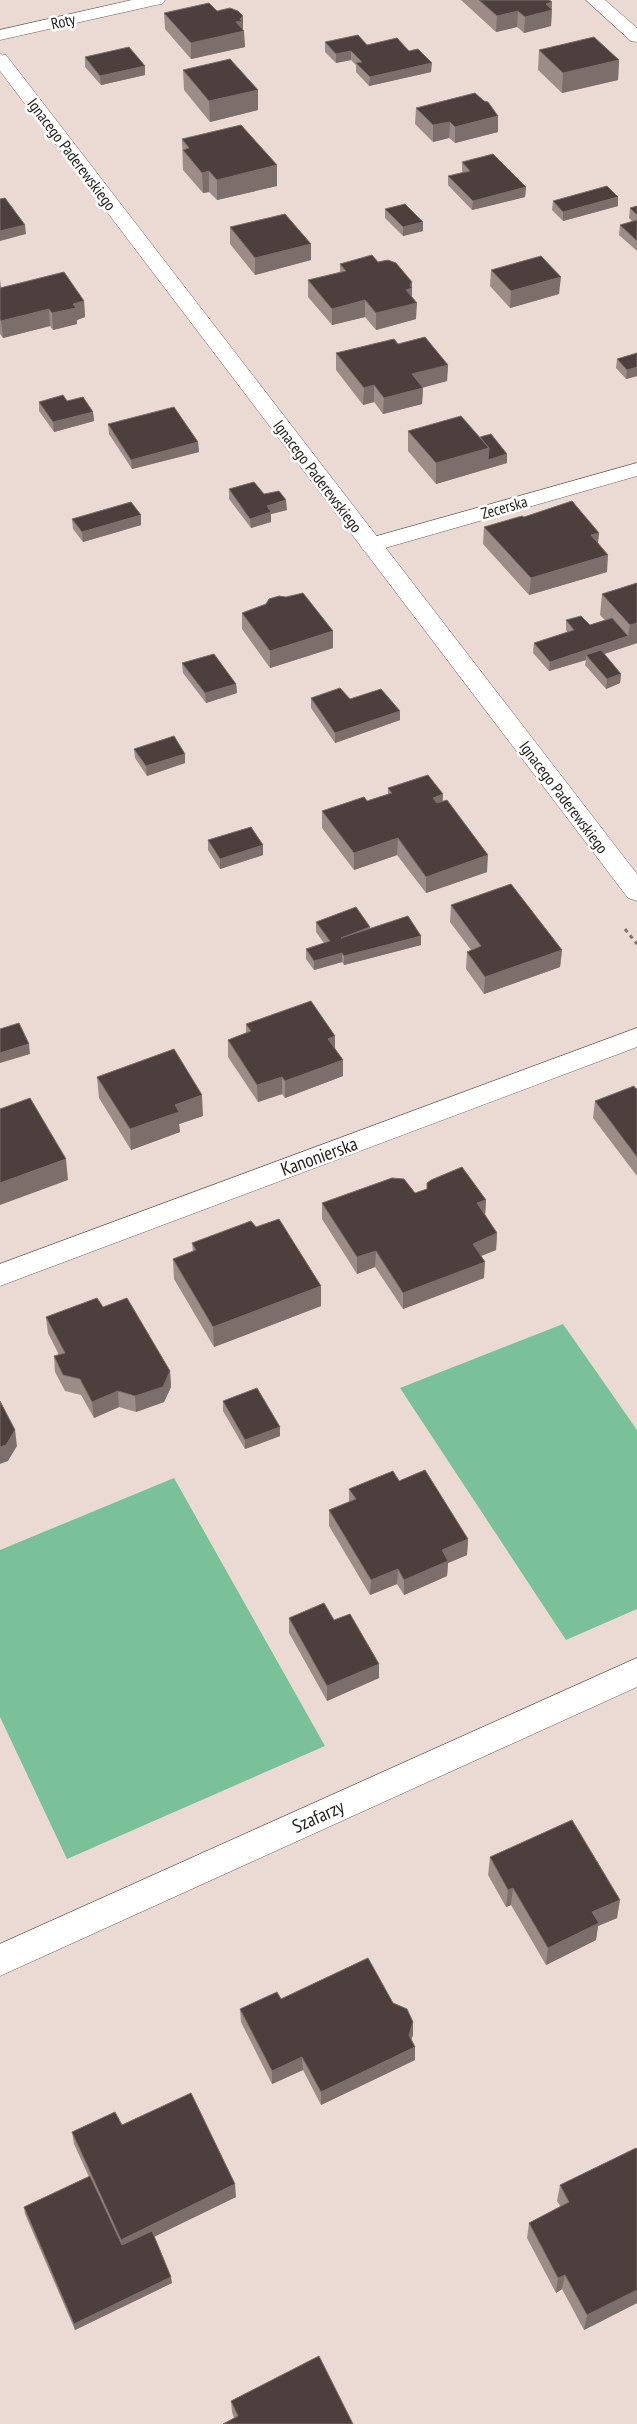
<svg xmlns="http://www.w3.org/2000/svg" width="637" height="2424" font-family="'PT Sans Narrow',sans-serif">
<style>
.green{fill:#7ac19a}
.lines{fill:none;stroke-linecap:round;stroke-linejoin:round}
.street-casing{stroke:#6a5c56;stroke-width:1}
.secondary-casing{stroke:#6a5c56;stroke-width:1}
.path{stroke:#807570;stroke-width:3;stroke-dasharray:4 4;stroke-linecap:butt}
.street{fill:#fff;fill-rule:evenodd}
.secondary{fill:#fff;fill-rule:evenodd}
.wall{fill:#9c8c88}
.shaded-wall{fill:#7c6e6a}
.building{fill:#4d3f3d;stroke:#7c6e6a}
.labels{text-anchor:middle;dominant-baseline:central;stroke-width:5;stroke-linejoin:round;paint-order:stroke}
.far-street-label{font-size:16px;fill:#231d1a;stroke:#fff}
.street-label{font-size:19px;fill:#231d1a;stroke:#fff}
</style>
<rect width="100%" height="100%" fill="#ebdad3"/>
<path class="green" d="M563,1324L637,1430V1609L566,1640L400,1388Z
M174,1478L325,1746L67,1859L0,1717V1550Z"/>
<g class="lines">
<g class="street-casing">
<path id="street" d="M132,0H165L162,4L156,5L0,40V30Z
M586,0H605L637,28V42L631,41Z
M637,463V476L371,552L363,550L360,545L363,540Z
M637,1028V1047L0,1286V1264Z
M637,1658V1687L0,1976V1944Z"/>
</g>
<g class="secondary-casing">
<path id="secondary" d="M0,54L6,55L637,874V901L628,898L0,71Z"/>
</g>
<path class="path" d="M625,929L637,944"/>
<use href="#street" class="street"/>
<use href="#secondary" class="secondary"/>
</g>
<path class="wall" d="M461,0H549L552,10L551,26L524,33L517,27L496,32Z
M164,13L243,30L245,47L191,59L165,29Z
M325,42L367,45L409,51L431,72L369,86L356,72V65L351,60L336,63L325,52Z
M539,50L619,60L618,80L562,93L538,70Z
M85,57L145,66V75L101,85L85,67Z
M183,70L258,90V110L210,122L184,90Z
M416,108L498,132L455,143L449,138L433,142L415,124Z
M182,139L277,186L217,200L209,192L203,193L183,170Z
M462,162L526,187L525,197L472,210L448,185V176L463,172L462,171Z
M553,201L618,206L563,221L552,210Z
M637,206V251L619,235L620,225L633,222L629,218L630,208Z
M385,209L423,231L403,236L385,218Z
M230,227L311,244V260L255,275L230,244Z
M378,262L412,282V297L416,319L376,330L365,317L332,325L308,297V280L340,272V264Z
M491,270L559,294L510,308L490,286Z
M0,279L1,287L84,301L85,317L77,320V324L53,330L50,326L3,338L0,334Z
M398,344L448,365L447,381L423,387L422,404L383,414L374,402L363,405L336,370V353Z
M637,353V376L626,379L616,368L617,359Z
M67,401L93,412L94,421L54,432L39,411V402Z
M108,424L198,442L199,452L132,469L109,434Z
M408,431L480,437L507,454V463L436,484L408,451Z
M229,489L264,494L287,510L271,514V522L251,528L229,499Z
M72,519L141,525L83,542L73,529Z
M484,527L599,533L598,543L607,572L529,595L483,544Z
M637,583V643L604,654L621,674L620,683L606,689L585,665L586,660L549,671L533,653L534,643L567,632L566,630V620L590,625L605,620L600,615L602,594Z
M242,613L333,648L270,668L242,629Z
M182,663L236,684L237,693L206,703L183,673Z
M311,698L350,699L400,711V720L335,743L311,708Z
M134,749L185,754V763L147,776L135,758Z
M388,788L443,794L442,802L487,872L426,893L397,855L354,870L322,828V811L367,801L388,794Z
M208,840L263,845V855L220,869L208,850Z
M451,905L562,950L560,967L484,994L466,969L467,952L471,950L450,922Z
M316,922L370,927V928L421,936V945L344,965L342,962L314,970L306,959V949L324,943L316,932Z
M246,1024L335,1036V1049L343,1060V1076L285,1098L282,1094L258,1102L228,1057V1040L246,1033Z
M97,1077L203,1116L179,1124L180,1132L131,1150L99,1098Z
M637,1088V1176L593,1118L595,1101Z
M427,1183L486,1200L485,1215L497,1233L496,1250L481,1256L484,1278L403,1309L375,1267L357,1274L322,1219V1203L415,1193L427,1189Z
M256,1227L321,1286V1306L214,1347L174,1279L173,1259L193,1252L192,1243Z
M103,1307L170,1371L171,1387L164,1402L136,1412L119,1407L94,1418L81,1395L65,1391L55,1372L54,1356L59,1355L48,1333L46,1317Z
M223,1401L280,1427V1436L245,1449L223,1411Z
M399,1481L468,1539L467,1555L448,1563L447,1576L404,1595L397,1584L370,1595L329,1526V1510L349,1502V1489Z
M289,1618L334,1620L379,1664V1678L327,1701L289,1633Z
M490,1857L617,1918L598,1926L596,1940L546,1965L511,1905L506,1907L488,1875Z
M281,1999L393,2003L413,2022V2035L411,2039L415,2060L321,2105L303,2070L272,2084L241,2022L240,2009Z
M122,2125L236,2197L154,2236L172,2283L75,2330L25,2214L24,2207L89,2177L74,2144L72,2132Z
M637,2149V2303L584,2330L562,2289L556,2293L527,2238L529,2223L561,2207L557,2201L560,2185Z
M231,2401L353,2424L234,2418L232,2412Z"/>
<path class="shaded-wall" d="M552,2L551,26L524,33L525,17L546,4Z
M518,11L517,27L496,32L497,16Z
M243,16V32L244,31L245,47L191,59V43L236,22Z
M351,51V60L336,63V54Z
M619,60L618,80L562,93L563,73Z
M432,63L431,72L369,86L370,77Z
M145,66V75L101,85L100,76Z
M258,90V110L210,122L209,101Z
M498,116V132L455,143V127Z
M450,122L449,138L433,142V125Z
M277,165V186L217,200V180Z
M209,171V192L203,193L202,173Z
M526,187L525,197L472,210L473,201Z
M618,197V206L563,221V212Z
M423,222V231L403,236V227Z
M25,225L26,234L0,241V231Z
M311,244V260L255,275V258Z
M561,277L559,294L510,308L511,291Z
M412,282V304L417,303L416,319L376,330V313L406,290Z
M365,300V317L332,325V309Z
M84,301L85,317L77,320V324L53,330L52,313L73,304Z
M49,309L50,326L3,338L1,321Z
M448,365L447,381L411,391L412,374Z
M637,367V376L626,379L627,370Z
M374,385V402L363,405L364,388Z
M423,388L422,404L383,414L384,398Z
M93,412L94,421L54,432L53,422Z
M198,442L199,452L132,469L131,460Z
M489,448L507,454V463L436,484V463Z
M286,500L287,510L271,514V522L251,528L250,519L267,506Z
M141,515V525L83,542L82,532Z
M599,533L597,550L591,535Z
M608,555L607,572L529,595L531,578Z
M637,623V643L589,659L586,655V660L549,671L550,662L628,636L630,625Z
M333,631V648L270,668V651Z
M621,674L620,683L606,689L607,679Z
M236,684L237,693L206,703L205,693Z
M400,711V720L335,743V733Z
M185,754V763L147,776L146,766Z
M443,794L442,811L433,798Z
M398,838L397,855L354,870V853Z
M263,845V855L220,869V859Z
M488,855L487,872L426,893V877Z
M421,936V945L344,965V956Z
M562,950L560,967L484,994L485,977Z
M342,953V962L314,970V961Z
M335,1036V1052L328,1039Z
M29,1044L30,1054L0,1063V1053Z
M343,1060V1076L285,1098V1081Z
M282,1077V1094L258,1102L257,1085Z
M202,1095L203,1116L179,1124L180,1132L131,1150L130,1129L175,1105Z
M66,1159L68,1180L0,1205V1183Z
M486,1200L485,1216L477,1203Z
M497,1233L496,1250L471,1260L473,1244Z
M376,1251L375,1267L357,1274V1257Z
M485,1262L484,1278L403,1309V1293Z
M321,1286V1306L214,1347L213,1327Z
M170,1371L171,1387L164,1402L136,1412L135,1396Z
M118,1391L119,1407L94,1418L92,1402Z
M280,1427V1436L245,1449V1440Z
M15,1430L17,1446L8,1461L0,1464V1447Z
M468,1539L467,1555L448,1563L447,1576L404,1595V1580L442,1550Z
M398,1569L397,1584L370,1595L371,1580Z
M379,1664V1678L327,1701V1686Z
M513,1888L511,1905L506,1907L508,1890Z
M620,1900L617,1918L598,1926L596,1940L546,1965L548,1948L592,1912Z
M413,2022V2035L408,2048L409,2035Z
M415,2047V2060L321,2105V2092Z
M302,2057L303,2070L272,2084V2071Z
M235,2184L236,2197L123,2252L121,2240Z
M565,2275L562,2289L556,2293L558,2278Z
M171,2277L172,2283L75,2330L74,2324Z
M637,2290V2303L584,2330L587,2315Z"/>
<path class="building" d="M479,0H549L552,2L546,4L552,10L525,17L518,11L497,16Z
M209,3L217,11L230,8L238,11L243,16L240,19L242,21L236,22L244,31L191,43L164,13Z
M358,35L367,45L397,38L409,51L418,49L432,63L370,77L356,63L362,62L351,51L336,54L325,42Z
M594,37L619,60L563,73L539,50Z
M129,47L145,66L100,76L85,57Z
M230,59L258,90L209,101L183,70Z
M475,93L484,101L488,102L498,116L455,127L450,122L433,125L416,108Z
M241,125L277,165L217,180L209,171L202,173L183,150L189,148L182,139Z
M493,154L526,187L473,201L448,176L470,171L462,162Z
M607,186L618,197L563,212L553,201Z
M5,198L25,225L0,231V199Z
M405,204L423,222L403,227L385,209Z
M637,206V215L630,208Z
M285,214L311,244L255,258L230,227Z
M637,220V241L620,225Z
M372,255L378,262L388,260L396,263L412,282L410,285L412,288L406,290L417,303L376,313L365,300L332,309L308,280L346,271L340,264Z
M541,256L561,277L511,291L491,270Z
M64,272L84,301L73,304L76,308L52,313L49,309L1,321L0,319V288Z
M425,337L448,365L412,374L423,388L384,398L374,385L364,388L336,353L394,339L398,344Z
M637,353V367L627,370L617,359Z
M63,395L67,401L83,397L93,412L53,422L39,402Z
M174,407L198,442L131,460L108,424Z
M461,416L489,448L436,463L408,431Z
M491,434L507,454L488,460L489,448L480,437Z
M254,482L264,494L279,491L286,500L267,506L271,512L250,519L229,489Z
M572,501L599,533L591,535L608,555L531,578L484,527L522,516L524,517Z
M131,502L141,515L82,532L72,519Z
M637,583V623L630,625L602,594Z
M303,593L333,631L270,651L242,613L266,604L269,599L279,596L286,597Z
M581,616L590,625L612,618L628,636L550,662L534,643L574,630L566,620Z
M601,650L621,674L607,679L586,655Z
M214,654L236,684L205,693L182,663Z
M340,688L350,699L381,689L400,711L335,733L311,698Z
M174,736L185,754L146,766L134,749Z
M428,775L443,794L433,798L437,803L447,800L488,855L426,877L398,838L354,853L322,811L364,797L367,801L392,793L388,788Z
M251,827L263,845L220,859L208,840Z
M511,884L562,950L485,977L467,952L481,946L451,905Z
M356,907L370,927L341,938L408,916L421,936L344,956L342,953L314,961L306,949L330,941L316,922Z
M311,1001L335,1036L328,1039L343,1060L285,1081L282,1077L257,1085L228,1040L251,1031L246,1024Z
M19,1023L29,1044L0,1053V1029Z
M174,1049L202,1095L175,1105L179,1112L130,1129L97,1077Z
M634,1086L636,1089L637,1088V1157L595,1101Z
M30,1098L66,1159L0,1183V1109Z
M462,1167L486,1200L477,1203L497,1233L473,1244L485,1262L403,1293L376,1251L357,1257L322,1203L392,1178L404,1179L415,1193L427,1189V1183L431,1180Z
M279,1219L321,1286L213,1327L173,1259L196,1250L192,1243L251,1221L256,1227Z
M97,1298L103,1307L127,1298L170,1371L163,1387L135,1396L118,1391L92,1402L80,1379L63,1375L54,1356L65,1353L46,1317Z
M257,1388L280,1427L245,1440L223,1401Z
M0,1401L15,1430L6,1445L0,1447Z
M425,1470L468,1539L442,1550L448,1561L404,1580L398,1569L371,1580L329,1510L356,1499L349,1489L393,1471L399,1481Z
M324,1603L334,1620L350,1614L379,1664L327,1686L289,1618Z
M572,1820L620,1900L592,1912L599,1923L548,1948L513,1888L508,1890L490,1857Z
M368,1958L393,2003L407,2009L413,2022L409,2035L415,2047L321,2092L302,2057L272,2071L240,2009L277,1992L281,1999Z
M191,2093L235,2184L121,2240L72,2132L115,2112L122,2125Z
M636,2148L637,2149V2290L587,2315L565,2275L558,2278L529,2223L569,2202L560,2185Z
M90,2176L122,2245L152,2231L171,2277L74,2324L24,2207Z
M319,2356L353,2424H223L238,2416L231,2401Z"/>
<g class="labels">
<g class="far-street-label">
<text transform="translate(63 21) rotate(-13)">Roty</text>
<text transform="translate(72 154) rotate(53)">Ignacego Paderewskiego</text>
<text transform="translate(318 476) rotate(53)">Ignacego Paderewskiego</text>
<text transform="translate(504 507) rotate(-16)">Zecerska</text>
<text transform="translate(564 797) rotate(53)">Ignacego Paderewskiego</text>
</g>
<g class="street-label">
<text transform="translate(319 1156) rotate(-20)">Kanonierska</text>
<text transform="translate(318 1816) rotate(-24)">Szafarzy</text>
</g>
</g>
</svg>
